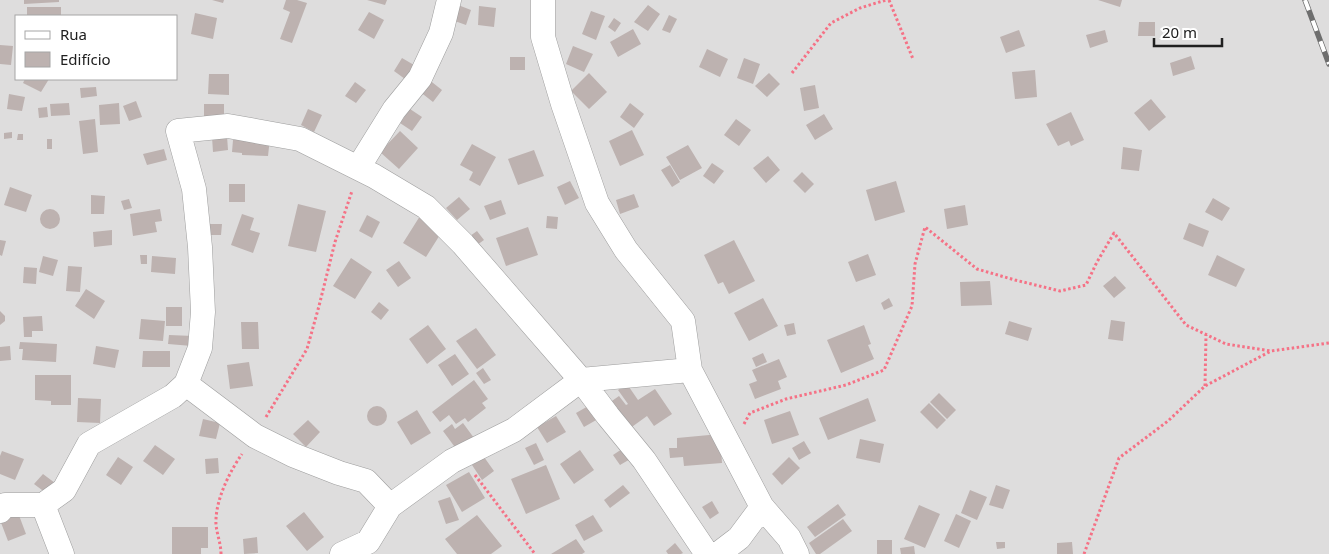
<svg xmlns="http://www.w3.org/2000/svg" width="1329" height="554" font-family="'Noto Sans',sans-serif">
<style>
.residential{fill:#dedddd;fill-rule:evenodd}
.building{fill:#bdb2b0}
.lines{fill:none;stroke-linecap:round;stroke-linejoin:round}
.minor-casing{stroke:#9d9d9d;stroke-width:25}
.path{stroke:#f57286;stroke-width:3;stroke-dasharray:2.5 2.5;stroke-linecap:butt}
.minor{stroke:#fff;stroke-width:24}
.rail-casing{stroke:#6e6e6e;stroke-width:5.5}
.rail{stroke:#fff;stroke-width:4;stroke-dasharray:11;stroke-linecap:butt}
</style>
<rect width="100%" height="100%" fill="#f0eae6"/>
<path class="residential" d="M0,0H1329V554H0ZM16,16H176V79H16Z"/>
<path class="building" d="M24,0H59V2L24,4Z
M212,0H224L223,3Z
M286,0H297L307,3L292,43L280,39L290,12L283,9Z
M367,0H387L385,5Z
M1098,0H1122L1120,7Z
M458,5L471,10L466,25L452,20Z
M648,5L660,14L648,31L634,22Z
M479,6L496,8L494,27L478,25Z
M27,7H61V16H27Z
M591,11L605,16L596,40L582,34Z
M369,12L384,20L374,39L358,30Z
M195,13L217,18L213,39L191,34Z
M669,15L677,19L670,33L662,30Z
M614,18L621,23L615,32L608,27Z
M1139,22H1155V36H1138Z
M633,29L641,44L618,57L610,42Z
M1019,30L1025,46L1006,53L1000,37Z
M1105,30L1108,42L1090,48L1086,35Z
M0,45L13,46L11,65L0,64Z
M573,46L593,54L584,72L566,64Z
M707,49L728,59L720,77L699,67Z
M1191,56L1195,69L1173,76L1170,63Z
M510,57H525V70H510Z
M402,58L414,65L405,79L394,71Z
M744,58L760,64L753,84L737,78Z
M1035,70L1037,97L1015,99L1012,72Z
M589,73L607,92L589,109L571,91Z
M769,73L780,84L767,97L755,86Z
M209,74H229V95L208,94Z
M25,79H49L41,92L23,83Z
M428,79L442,90L433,102L419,91Z
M355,82L366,90L356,103L345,96Z
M815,85L819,108L804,111L800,88Z
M96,87L97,96L81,98L80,88Z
M9,94L25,97L22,111L7,109Z
M1151,99L1166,117L1149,131L1134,113Z
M136,101L142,117L129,121L123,106Z
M69,103L70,115L51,116L50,104Z
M119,103L120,124L100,125L99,105Z
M630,103L644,114L634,128L620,117Z
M204,104H224V118L204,119Z
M47,107L48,117L39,118L38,108Z
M308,109L322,115L314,132L301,125Z
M410,109L422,117L412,131L400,123Z
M1071,112L1084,140L1071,146L1069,141L1058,146L1046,124Z
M824,114L833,129L815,140L806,125Z
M95,119L98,152L83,154L79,121Z
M736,119L751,130L739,146L724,135Z
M632,130L644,155L620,166L609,141Z
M400,131L418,148L399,169L380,152Z
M12,132V138L4,139V133Z
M18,134H23V140H17Z
M227,136L228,150L213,152L212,137Z
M270,138L268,156L242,155V153L232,152L233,140Z
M47,139H52V149H47Z
M472,144L496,157L480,186L469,180L473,172L460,165Z
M688,145L702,168L680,180L666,157Z
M1123,147L1142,150L1139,171L1121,169Z
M164,149L167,160L147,165L143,154Z
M534,150L544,176L518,185L508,159Z
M768,156L780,170L766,183L753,168Z
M712,163L724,171L714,184L703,176Z
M670,165L680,182L672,187L661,170Z
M802,172L814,184L805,193L793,181Z
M570,181L579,198L565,205L557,187Z
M896,181L905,212L875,221L866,190Z
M229,184H245V202H229Z
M10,187L32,195L26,212L4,205Z
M634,194L639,207L620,214L616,200Z
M91,195L105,196L104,214H91Z
M459,197L470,209L457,220L446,208Z
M1213,198L1230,208L1222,221L1205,212Z
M129,199L132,208L124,210L121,201Z
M501,200L506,214L490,220L484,206Z
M298,204L326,211L316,252L288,246Z
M965,205L968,225L947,229L944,209Z
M40 219a10 10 0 1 1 20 0a10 10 0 1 1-20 0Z
M160,209L162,221L155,222L157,232L133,236L130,214Z
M242,214L254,218L250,230L260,233L253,253L231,245Z
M367,215L380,222L372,238L359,231Z
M420,216L443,230L426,257L403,243Z
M547,216L558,217L557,229L546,228Z
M1189,223L1209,231L1203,247L1183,239Z
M210,224H222L221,235H209Z
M528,227L538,255L506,266L496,238Z
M112,230V245L94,247L93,232Z
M477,231L484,240L477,245L470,236Z
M0,240L6,241L2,256L0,255Z
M734,240L755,281L729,294L723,282L718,284L704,255Z
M868,254L876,275L856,282L848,262Z
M140,255H147V264H141Z
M1217,255L1245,269L1236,287L1208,275Z
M43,256L58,260L53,276L39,272Z
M152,256L176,258L175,274L151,272Z
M351,258L372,272L355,299L333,286Z
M399,261L411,278L398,287L386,270Z
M68,266L82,267L80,292L66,291Z
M24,267L37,268L36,284L23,283Z
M1115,276L1126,288L1114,298L1103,286Z
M990,281L992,305L961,306L960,282Z
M86,289L105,301L94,319L75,306Z
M763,298L778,326L749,341L734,313Z
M889,298L893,306L884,310L881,303Z
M379,302L389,310L381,320L371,312Z
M166,307H182V326H166Z
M0,311L5,316V321L0,325Z
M42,316L43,331H32V337H24L23,317Z
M141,319L165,321L163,341L139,339Z
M1111,320L1125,322L1123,341L1108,339Z
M1009,321L1032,328L1028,341L1005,334Z
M241,322H258L259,349H242Z
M794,323L796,334L787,336L784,325Z
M428,325L446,349L427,364L409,339Z
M864,325L871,344L868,345L874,359L841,373L827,340Z
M476,328L496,355L477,369L456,341Z
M169,335L193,336L192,346L168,344Z
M20,342L57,344L56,362L22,360L23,349H19Z
M10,346L11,360L0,361V347Z
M96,346L119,350L115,368L93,364Z
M143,351H170V367H142Z
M763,353L767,362L756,367L752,358Z
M455,354L469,374L452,386L438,365Z
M779,359L787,377L778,381L781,389L755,399L749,384L757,381L752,370Z
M249,362L253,386L230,389L227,365Z
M483,368L491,380L484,384L476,373Z
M35,375H71V405H51V401L35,400Z
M474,380L488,399L482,403L486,408L468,422L465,418L456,424L449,415L440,422L432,412Z
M627,384L638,400L655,389L672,414L654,426L647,416L629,429L609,403L619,396L626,405L628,404L618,390Z
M939,393L956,410L947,419L930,402Z
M78,398L101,399L100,423L77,422Z
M868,398L876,421L828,440L819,418Z
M929,403L946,420L937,429L920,412Z
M590,405L598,419L584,427L576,413Z
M367 416a10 10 0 1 1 20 0a10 10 0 1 1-20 0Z
M417,410L431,433L411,445L397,422Z
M790,411L799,435L772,444L764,420Z
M556,416L566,432L547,443L537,427Z
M203,419L220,423L216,439L199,436Z
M308,420L320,432L306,447L293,434Z
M463,423L474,438L457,450L443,431L452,424L455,429Z
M720,434L722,463L684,466L683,457L670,458L669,448H677V438Z
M860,439L884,444L880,463L856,458Z
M804,441L811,453L799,460L792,448Z
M536,443L544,460L534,465L525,448Z
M155,445L175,459L163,475L143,461Z
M625,447L632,458L620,465L613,455Z
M580,450L594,470L574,484L560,464Z
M2,451L24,459L15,480L0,474V456Z
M118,457L133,467L121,485L106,475Z
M484,457L494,471L482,480L472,465Z
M789,457L800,468L782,485L772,474Z
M218,458L219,473L206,474L205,459Z
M546,465L560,499L526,514L511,479Z
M469,472L485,498L462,512L446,485Z
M43,474L55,483L46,493L34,484Z
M623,485L630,493L610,508L604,500Z
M996,485L1010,490L1003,509L989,505Z
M970,490L987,497L977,520L961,513Z
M450,497L459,520L446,524L438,501Z
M712,501L719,513L710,519L702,507Z
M838,504L846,515L815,537L807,527Z
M919,505L940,514L925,548L904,539Z
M17,510L26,534L8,541L0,520Z
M304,512L324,537L307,551L286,526Z
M956,514L971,521L959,548L944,541Z
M477,515L502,546L491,554H457L445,539Z
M593,515L603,531L584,541L575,525Z
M843,519L852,531L820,554H816L809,543Z
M172,527H208V548H201V554H172Z
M257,537L258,553L244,554L243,539Z
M576,539L585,552L582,554H551Z
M877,540H892V554H877Z
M996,542H1005V548L997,549Z
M1072,542L1073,554H1057V543Z
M675,543L683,553L681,554H668L666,551Z
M914,546L915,554H901L900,548Z"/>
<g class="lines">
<g class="minor-casing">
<path id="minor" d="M358,168L394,110L420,78L441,33L449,0
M690,370L762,507
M186,384L255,436L293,455L339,473L366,481L390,506
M43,505L62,554
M0,511L5,505H43L64,490L89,444L173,396L186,384L200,348L203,312L200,247L194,189L178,131L228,126L300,139L374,176L426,207L463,244L581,380L690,370L683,321L626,250L597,203L563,104L543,37V0
M342,554L368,542L390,506L452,461L514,430L581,380L608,416L644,460L707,554
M718,554L739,538L762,507L789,538L797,554"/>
</g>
<path class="path" d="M889,0L913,59
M792,73L831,23L860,8L886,0
M1205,386L1206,335
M266,417L307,349L319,306L335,242L352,191
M744,424L750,413L786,399L846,385L884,370L912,306L915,264L925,227L977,269L1015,280L1060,291L1086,285L1097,262L1114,233L1186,325L1226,344L1271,351L1329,343
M475,475L535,554
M221,554C221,542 215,530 216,519C217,497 230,471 242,454
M1084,554L1119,458L1168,421L1205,386L1271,351"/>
<use href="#minor" class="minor"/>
<g class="rail-casing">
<path id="rail" d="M1305,0L1329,64"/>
</g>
<use href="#rail" class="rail"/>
</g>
<rect x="15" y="15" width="162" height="65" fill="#ffffff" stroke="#a6a6a6"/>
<rect x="25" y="31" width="25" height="8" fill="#ffffff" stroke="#a6a6a6"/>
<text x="60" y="40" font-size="15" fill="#202020">Rua</text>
<rect x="25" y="52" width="25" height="15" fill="#bdb2b0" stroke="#a6a6a6"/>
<text x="60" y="65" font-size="15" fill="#202020">Edifício</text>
<path d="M1154 38v8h68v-8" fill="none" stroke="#202020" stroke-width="2.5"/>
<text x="1162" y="38" font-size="15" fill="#202020" stroke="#ffffff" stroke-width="4" paint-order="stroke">20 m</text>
</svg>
